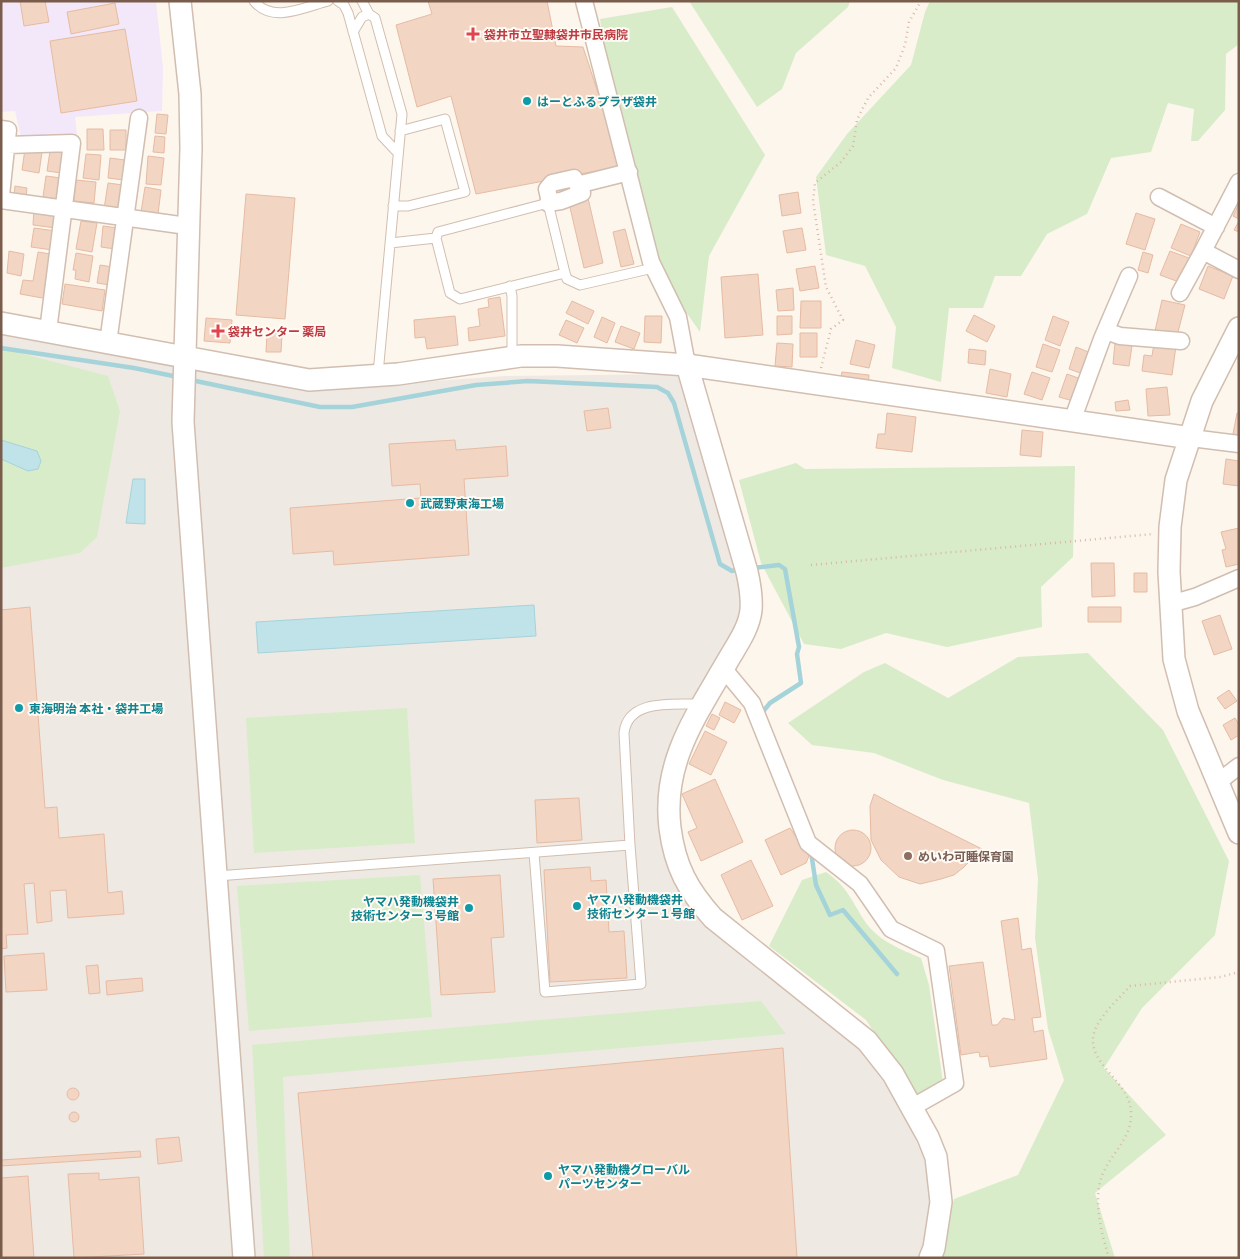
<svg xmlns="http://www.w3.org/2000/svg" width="1240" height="1259" font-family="Commissioner,'Noto Sans JP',sans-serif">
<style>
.industrial{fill:#efe9e4}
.education{fill:#f3e8fa}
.green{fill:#d8ecc9}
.water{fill:#bfe3e8;stroke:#a5d3da}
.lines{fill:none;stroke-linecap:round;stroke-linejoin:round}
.stream{stroke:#a5d3da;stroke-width:4.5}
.building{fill:#f3d5c3;stroke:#e6bba3}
.service-casing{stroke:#d1beb0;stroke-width:11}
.minor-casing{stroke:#d1beb0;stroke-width:19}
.tertiary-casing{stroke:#d1beb0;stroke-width:24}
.path{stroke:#d9b8a5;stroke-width:2.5;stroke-dasharray:1 4;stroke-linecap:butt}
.service{stroke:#fff;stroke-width:9}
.minor{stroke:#fff;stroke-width:16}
.tertiary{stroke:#fff;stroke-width:21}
.health-dot{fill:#e0444e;stroke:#fffaf3;stroke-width:2}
.culture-dot{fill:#0f9aa8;stroke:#fffaf3;stroke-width:2}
.education-dot{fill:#8d6e63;stroke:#fffaf3;stroke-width:2}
.labels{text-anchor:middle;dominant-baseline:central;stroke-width:4;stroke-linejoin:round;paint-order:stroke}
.health-label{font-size:12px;font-weight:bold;fill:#be3a42;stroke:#fffaf3;text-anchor:start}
.culture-label{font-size:12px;font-weight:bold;fill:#0d838f;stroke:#fffaf3;text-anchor:start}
.education-label{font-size:12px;font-weight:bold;fill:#785e54;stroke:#fffaf3;text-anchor:start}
</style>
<rect width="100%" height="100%" fill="#fdf6ec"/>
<path class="industrial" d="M1,334L190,366L306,390L505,376L680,374L734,555L743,601L741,624L674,740L659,791L664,855L681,895L701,920L852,1041L899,1102L929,1170V1238L920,1258H1Z"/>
<path class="education" d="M1,1H156L163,68L162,111L75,117L77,135L22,142L15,111L1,112Z"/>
<path class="green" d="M689,1H850L848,7L796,53L782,89L757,107Z
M930,1H1239V44L1226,54L1225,110L1198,141H1191L1194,109L1168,103L1151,152L1111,158L1087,214L1047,234L1021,276H995L983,308H949L941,382L892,368L896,327L865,266L826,255L816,177L847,134L911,65L925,12Z
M672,7L765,155L709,256L700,332L667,285L638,185L604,46L600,19Z
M1,348L108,376L120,411L97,537L80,553L1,568Z
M796,463L805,469L1075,466L1073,557L1041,587L1042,627L947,647L886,633L841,649L804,644L761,563L739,480Z
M1088,653L1163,730L1229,861L1215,935L1142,1008L1104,1068L1166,1135L1095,1193L1115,1258H937L954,1199L1018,1175L1064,1080L1048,1029L1035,938L1038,879L1029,803L943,780L874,753L812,745L788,723L864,672L885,663L948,698L1018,657Z
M407,708L415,843L254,853L246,718Z
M826,872C848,887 852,902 866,923C879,941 902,950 921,958L929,985L943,1082L917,1098L866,1020L769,946L802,880Z
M420,875L432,1017L249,1031L237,886Z
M761,1001L786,1034L283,1077L290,1258H264L252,1045Z"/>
<path class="water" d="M1,440L37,451L41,461L38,469L28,471L1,459Z
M133,479H145V524L126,523Z
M534,605L536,636L258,653L256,622Z"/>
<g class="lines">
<path class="stream" d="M1,348L134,368L178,377
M191,380L320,407H352L476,385L528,381L657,387L668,393L674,403L720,564L732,571L740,569
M753,568L779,565L785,569L799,647L797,654L801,683L770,703L761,714
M811,852L816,885L830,915L843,910L897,974"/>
</g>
<path class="building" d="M20,1H45L49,22L24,26Z
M428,1H547L556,46L583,47L622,166L476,194L451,96L417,107L396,25L432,14Z
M115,3L119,24L71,34L67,12Z
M125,29L137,101L61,113L50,41Z
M157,114L168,115L166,134L155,133Z
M87,129H103L104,150H87Z
M110,130H126V150H110Z
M155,136L165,137L164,153L153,152Z
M25,149L42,152L39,173L22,170Z
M50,151L64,152L61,173L47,171Z
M86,154L101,155L99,180L83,178Z
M148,156L164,158L161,185L146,184Z
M110,158L125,160L124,180L108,178Z
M46,176L61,178L58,199L43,197Z
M76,180L96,182L94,203L74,201Z
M108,183L123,185L120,211L104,209Z
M15,186L27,188L26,197L14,195Z
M145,187L161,190L158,214L141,212Z
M798,192L801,213L782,216L779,195Z
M246,194L295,198L285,319L236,315Z
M588,198L603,263L584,268L569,203Z
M1239,204V219L1233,216Z
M34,209L58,212L56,228L33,225Z
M1136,213L1155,219L1145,250L1126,244Z
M81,221L97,223L92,252L76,249Z
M1239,221V232L1234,230Z
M1181,224L1200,232L1191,256L1171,248Z
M103,226L118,228L115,249L101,247Z
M34,228L56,231L53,250L31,247Z
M802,228L806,250L787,253L783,231Z
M625,229L634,264L621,267L613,232Z
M9,251L24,254L21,276L7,273Z
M1170,251L1189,258L1179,282L1160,275Z
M38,252L50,254L45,286L50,287L48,299L20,294L23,280L33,281Z
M1143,252L1153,255L1148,273L1138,270Z
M76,253L93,256L89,282L75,279L76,270H73Z
M100,265L113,267L110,285L97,283Z
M815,266L819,288L800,291L796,269Z
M1208,266L1233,276L1224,299L1199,289Z
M758,274L763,335L725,338L721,277Z
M65,284L105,290L102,311L62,304Z
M793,288L794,310L778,311L776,290Z
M500,297L505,336L469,341L468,328L480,326L478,309L489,307L488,299Z
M1162,300L1185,305L1177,336L1155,331Z
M572,301L594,311L588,324L566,313Z
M801,301H821V328H800Z
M974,315L995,326L987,342L966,331Z
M455,316L458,345L427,349L425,337L415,338L414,320Z
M645,316H662L661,343L644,342Z
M777,316H792V334L777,335Z
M1053,316L1069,322L1060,346L1045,340Z
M602,317L615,323L607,343L594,337Z
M206,318L232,320L230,343L204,341Z
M566,320L584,328L577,343L559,335Z
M621,326L640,333L634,349L615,342Z
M267,333L282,334L281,352H266Z
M800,333H817V357H800Z
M856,340L875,345L869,368L850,364Z
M777,343L793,344L792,367L775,366Z
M1115,343L1132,346L1129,366L1113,364Z
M1154,343L1176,346L1172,375L1142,371L1144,355L1152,356Z
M1043,344L1060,350L1052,372L1036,367Z
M1076,347L1091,353L1083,374L1069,369Z
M969,349L986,351L985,365L968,363Z
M990,369L1011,374L1007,397L986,393Z
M842,372L869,375L868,386L840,382Z
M1032,372L1050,378L1042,400L1024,394Z
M1067,374L1081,379L1073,401L1059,397Z
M1167,387L1170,415L1148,416L1146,389Z
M1128,400L1130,410L1116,411L1115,402Z
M608,408L611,428L587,431L584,411Z
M887,413L916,417L912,452L876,448L878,434H885Z
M1237,413H1239V436L1233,434Z
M1022,430L1043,432L1041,457L1020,455Z
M455,440L456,450L506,446L508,476L464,479L469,555L334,565L333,551L293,554L290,508L421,498L420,484L392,486L389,444Z
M1226,459L1239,461V486L1223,484Z
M1239,528V564L1226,567L1222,550L1226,549L1221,532Z
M1091,563H1114L1115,596L1092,597Z
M1134,573H1147V592H1134Z
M30,607L45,808L57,807L59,838L104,834L108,893L122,891L124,914L68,918L66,890L50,891L52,921L37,923L34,883L24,884L28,934L6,935L7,948L1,949V610Z
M1088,607H1121V622H1088Z
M1220,615L1232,649L1214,655L1202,621Z
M1229,690L1237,701L1225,709L1217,698Z
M725,702L741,710L734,723L719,715Z
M712,714L720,718L714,730L706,726Z
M1235,718L1239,725V735L1231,740L1223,725Z
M705,731L727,742L711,775L689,764Z
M715,779L743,842L701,861L688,832L697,828L682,794Z
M874,794L898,807L982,849L964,867L954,875L941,879L920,884L899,877L881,860L871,840L870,806Z
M579,798L582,840L537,843L535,800Z
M790,828L809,856L806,863L781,875L765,840Z
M835 848a18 18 0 1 1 36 0a18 18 0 1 1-36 0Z
M751,860L773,906L742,920L721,875Z
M590,867L591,881L606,880L609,932L624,931L627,978L550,982L544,870Z
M500,875L504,937L491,938L495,992L441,995L433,879Z
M1018,918L1022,950L1031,948L1041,1017L1032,1018L1034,1032L1043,1030L1047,1059L990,1067L988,1056L980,1057L979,1052L961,1055L949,966L983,962L992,1025H997L1003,1018L1015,1020L1001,921Z
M44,953L47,990L6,992L4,956Z
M98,965L100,993L89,994L86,966Z
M142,978L143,991L107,995L106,981Z
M783,1048L797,1258H313L298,1093Z
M67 1094a6 6 0 1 1 12 0a6 6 0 1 1-12 0Z
M69 1117a5 5 0 1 1 10 0a5 5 0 1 1-10 0Z
M179,1137L182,1161L158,1164L156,1139Z
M140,1151L141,1157L1,1166V1160Z
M99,1173V1180L139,1177L144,1254L74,1258L68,1174Z
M28,1176L34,1258H1V1178Z"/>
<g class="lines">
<g class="service-casing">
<path id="service" d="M254,1C272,24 305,7 328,1
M338,1L344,5L348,13L382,136L398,153
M362,1L369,14
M353,32L362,17L369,14L375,18L402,114L378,374
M393,206H408L465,192L445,119L400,131
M390,243L436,238
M565,273L460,299L450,293L436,238L438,232L548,203L565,273L567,279L580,285L653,268
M510,286L512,296V357
M630,845L624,733C628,698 674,705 701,704
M217,876L630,845L641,984L545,992L534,853"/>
</g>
<g class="minor-casing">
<path id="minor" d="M584,1L651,262L678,317L687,365
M1,129L8,130L1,195
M7,145L72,143L48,331
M1239,182L1203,251L1239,270
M1159,197L1216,227
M1,200L187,226
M550,202L547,189L552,183L574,178L577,184H581
M548,203L561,201L582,193L581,184L629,172
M1180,293L1203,251
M1106,331L1120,336L1181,341
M108,343L139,118
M1072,421L1102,339L1129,276
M1191,438L1239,444
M1170,604L1195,597L1239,578
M723,668L752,703L808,843L860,884L891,929L936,951L955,1083L911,1108
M1217,783L1239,766"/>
</g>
<g class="tertiary-casing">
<path id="tertiary" d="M180,1L190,94L191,148L183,422L244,1258
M1,323L309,380L398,374L521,356H557L687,365L1191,438
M1239,328L1202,401L1176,480L1170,527L1169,572L1174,659L1188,711L1239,833
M687,365L747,572C750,585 752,597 751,610C749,629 736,646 727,662C696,716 662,762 670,828C675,867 688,890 713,918L867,1041L893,1074L928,1137L936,1157L941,1202L934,1248L930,1258"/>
</g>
<path class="path" d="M821,368L831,329L843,320L826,287L813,201L815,183L841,162L853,146L857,120L868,98L896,68L905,45L909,22L921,1
M811,565L1153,534
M1109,1258C1101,1231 1091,1195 1105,1169C1115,1150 1131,1137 1131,1115C1132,1082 1091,1068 1093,1038C1095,1019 1118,1000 1130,986L1220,977L1239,972"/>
<use href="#service" class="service"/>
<use href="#minor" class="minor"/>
<use href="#tertiary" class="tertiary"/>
</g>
<g class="health-dot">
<path d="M470.5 26.5h5v5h5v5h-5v5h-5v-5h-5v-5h5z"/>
<path d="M215.5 323.5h5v5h5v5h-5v5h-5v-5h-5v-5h5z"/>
</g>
<g class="culture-dot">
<circle cx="527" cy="101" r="5"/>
<circle cx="410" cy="503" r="5"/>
<circle cx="19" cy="708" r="5"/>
<circle cx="577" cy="906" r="5"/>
<circle cx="469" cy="908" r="5"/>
<circle cx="548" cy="1176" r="5"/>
</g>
<circle class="education-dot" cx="908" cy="856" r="5"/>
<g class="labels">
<g class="health-label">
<text x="484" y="34">袋井市立聖隷袋井市民病院</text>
<text x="228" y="331">袋井センター 薬局</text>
</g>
<g class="culture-label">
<text x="537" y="101">はーとふるプラザ袋井</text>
<text x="420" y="503">武蔵野東海工場</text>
<text x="29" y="708">東海明治 本社・袋井工場</text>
<text x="587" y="899">ヤマハ発動機袋井<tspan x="587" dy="14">技術センター１号館</tspan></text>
<text x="459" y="901" text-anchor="end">ヤマハ発動機袋井<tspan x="459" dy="14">技術センター３号館</tspan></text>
<text x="558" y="1169">ヤマハ発動機グローバル<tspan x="558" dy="14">パーツセンター</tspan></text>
</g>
<g class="education-label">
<text x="918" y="856">めいわ可睡保育園</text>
</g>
</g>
<rect width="1240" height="1259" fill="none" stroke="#7a5c4d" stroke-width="5"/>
</svg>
